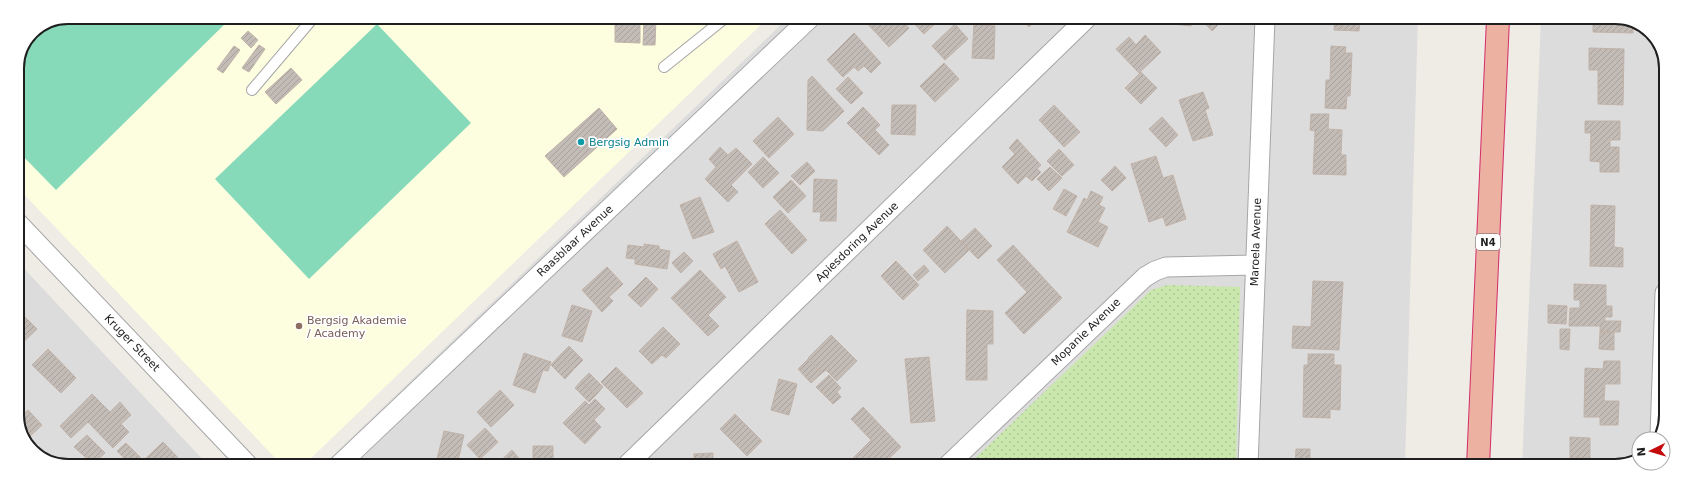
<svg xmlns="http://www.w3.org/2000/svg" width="1683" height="483" font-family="'DejaVu Sans',sans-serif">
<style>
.residential{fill:#dddcdc}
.education{fill:#fdfde0}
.grass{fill:url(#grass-dots)}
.pitch{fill:#87dab9}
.building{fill:url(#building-hatch);stroke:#c0b2a8}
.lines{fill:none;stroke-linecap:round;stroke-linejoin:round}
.service-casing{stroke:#a6a6a6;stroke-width:12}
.minor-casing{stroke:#a6a6a6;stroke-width:21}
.trunk-casing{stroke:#d22d68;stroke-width:24}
.service{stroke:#fff;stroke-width:10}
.minor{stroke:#fff;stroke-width:19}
.trunk{stroke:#edb1a2;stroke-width:22}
.culture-dot{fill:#0f9aa8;stroke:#fff;stroke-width:1.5}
.education-dot{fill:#8d6e63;stroke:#fff;stroke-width:1.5}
.labels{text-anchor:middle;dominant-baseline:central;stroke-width:3.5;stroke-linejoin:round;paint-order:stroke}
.shield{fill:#fff;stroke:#626262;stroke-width:1}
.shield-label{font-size:10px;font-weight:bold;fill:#1f1f1f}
.culture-label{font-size:11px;fill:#0d838f;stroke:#fff;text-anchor:start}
.street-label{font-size:11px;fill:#1f1f1f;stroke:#fff}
.education-label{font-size:11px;fill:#785e54;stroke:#fff;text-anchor:start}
.rim{fill:none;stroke:#1f1f1f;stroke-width:2}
</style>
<defs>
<pattern id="grass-dots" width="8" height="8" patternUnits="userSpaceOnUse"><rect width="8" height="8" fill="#cae7ae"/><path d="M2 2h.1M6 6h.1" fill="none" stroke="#adc695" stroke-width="1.8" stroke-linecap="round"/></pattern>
<pattern id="building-hatch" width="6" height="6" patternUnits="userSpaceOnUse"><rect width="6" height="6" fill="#c3bbb5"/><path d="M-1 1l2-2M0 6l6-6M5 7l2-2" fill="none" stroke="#a7a09b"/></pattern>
</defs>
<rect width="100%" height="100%" fill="#efece5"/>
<path class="residential" d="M788,18H1418L1405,466L323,465Z
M1541,19H1628L1654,34L1666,64L1664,428L1657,439H1639V458L1616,466H1522Z
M17,261L207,464H55L29,449L17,419Z"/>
<path class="education" d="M68,17L768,18L304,465H282L17,187V67L32,32Z"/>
<path class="grass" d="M1167,285L1240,287L1236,466L968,465L1151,290Z"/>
<path class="pitch" d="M68,17H232L56,190L17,150V67L32,32Z
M377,24L471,123L309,279L215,179Z"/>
<path class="building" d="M615,18H640V43L615,42Z
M644,18H656L655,45H643Z
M867,18H900L909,28L889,47L864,20Z
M909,18H935L938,21L924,34Z
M1021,18H1038L1029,27Z
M1174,18H1192L1191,26L1173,24Z
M1200,18H1225L1212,31Z
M1335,18H1360L1359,31L1334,30Z
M1593,19H1628L1635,23H1633V33L1593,32Z
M955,24L968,39L945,60L932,46Z
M974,24L995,26L994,59L972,58Z
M248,31L258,40L251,48L241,38Z
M854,33L881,63L871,73L864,66L858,71L854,67L843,77L827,60Z
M1145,35L1161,52L1139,73L1116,49L1129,37L1136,45Z
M259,45L265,49L249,72L242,68Z
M234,46L240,50L223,73L217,69Z
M1331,46L1346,47L1345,53H1352L1350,96H1347L1346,109L1325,108L1326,80H1330Z
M1589,48L1624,49L1623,105L1598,104V70H1589Z
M944,63L959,79L935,102L920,86Z
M291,68L302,80L276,104L265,92Z
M1141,72L1157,88L1141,104L1125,88Z
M812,76L844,111L823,131L807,130L808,80Z
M848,77L863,93L851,104L836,89Z
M1203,92L1209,108L1205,110L1213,135L1193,141L1179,100Z
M892,105H916L915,135L891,134Z
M1054,105L1080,132L1064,147L1039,120Z
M863,107L880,125L864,140L847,123Z
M599,108L617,129L564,177L545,156Z
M1311,114H1329L1328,129L1342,130L1341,155H1346V175L1313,174L1315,131L1310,130Z
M778,117L794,134L769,158L753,141Z
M1162,117L1178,135L1166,147L1149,129Z
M1585,121H1620V140H1610V147H1619V172H1600V162L1590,161L1591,133H1585Z
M875,130L889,145L879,155L864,140Z
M1017,139L1041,165L1037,169L1041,172L1032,181L1026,176L1018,184L1002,167L1015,154L1009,148Z
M720,147L728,155L736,148L752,164L731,185L738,192L728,202L705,179L716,167L709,159Z
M1059,149L1074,165L1062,176L1047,161Z
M1156,156L1163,178L1173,175L1186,219L1166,226L1163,217L1149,222L1131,164Z
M763,157L779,173L763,188L748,172Z
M807,162L815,171L800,185L791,176Z
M1115,166L1126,178L1112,191L1101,180Z
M1050,167L1062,178L1049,191L1037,179Z
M814,179L837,180L836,221H820L821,212H813Z
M791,180L806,196L788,213L773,197Z
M1064,189L1077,196L1066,216L1053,209Z
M1091,191L1103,197L1099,205L1105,208L1098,222L1108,227L1098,247L1067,232L1084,198L1087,200Z
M700,197L714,232L693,239L680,205Z
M1591,205L1615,206L1614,247L1623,248V267L1590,266Z
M780,210L807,240L792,254L765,224Z
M947,226L969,250L945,273L923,250Z
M975,228L992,246L978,259L961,241Z
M737,241L758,282L739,292L725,266L721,269L713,254Z
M644,244L659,246V249L670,251L667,269L635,264V259L626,258L628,245L644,247Z
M1013,245L1062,298L1024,334L1005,313L1027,292L997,260Z
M684,252L693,261L681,273L672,263Z
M896,261L919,285L903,300L881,276Z
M924,265L929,271L918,281L913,275Z
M607,267L623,284L609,297L613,301L602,312L582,290Z
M700,270L726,297L708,315L719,326L708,336L671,298Z
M646,277L658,289L641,307L628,295Z
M1313,281L1343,282L1339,350L1292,348L1293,326L1311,327Z
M1574,284L1606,285V306H1612V317H1605V321H1621L1620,332H1600V326H1569L1570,308H1580V300H1574Z
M572,305L592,311L582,342L562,336Z
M1548,305L1567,306L1566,324L1548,323Z
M17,309L37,329L17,348Z
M967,310L993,311V344H987V380H966Z
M663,327L680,344L666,358L662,355L652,364L639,351Z
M1560,329H1570L1569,350L1560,349Z
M1600,332H1614V350L1599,349Z
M831,335L857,361L837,381L826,370L822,373L808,358Z
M569,346L583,360L574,369L560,355Z
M48,349L76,378L61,393L32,365Z
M524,353L551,362L548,371L543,370L535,393L513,385Z
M1308,354H1334V365H1341L1340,410L1330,409V418L1303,417L1304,365H1308Z
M560,355L574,369L565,379L551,365Z
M929,357L935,421L911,423L905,359Z
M808,359L822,373L811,383L798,369Z
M1604,361H1620V384H1605L1604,401H1619L1618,425H1600V417H1584L1585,368L1603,369Z
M616,367L643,393L627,408L601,382Z
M589,373L603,387L596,395L581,381Z
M829,375L841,388L837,392L841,397L833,404L816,387Z
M779,379L797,384L789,415L771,410Z
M581,381L596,395L589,402L575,388Z
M500,390L514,405L491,427L477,412Z
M92,394L110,412L120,402L131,415L121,424L129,432L113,448L88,422L71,438L60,426Z
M595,399L605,409L594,420L601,427L585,444L563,423L585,401L589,405Z
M863,407L901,447L882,465H860L853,458L871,440L851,419Z
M28,410L42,425L26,440L17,420Z
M735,414L762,441L747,456L720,429Z
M485,428L498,442L480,459L467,445Z
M444,431L464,435L457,465L436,463Z
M87,435L105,453L93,464L74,447Z
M1570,437L1590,438V458H1570Z
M163,442L184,464H149L144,460Z
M126,443L145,462L142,464H130L117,451Z
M533,446H553V465H533Z
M1296,449H1310V466H1295Z
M512,450L524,464L496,465Z
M713,453V465H694V454Z
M1570,458L1594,459V466H1569Z
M1599,459H1619V465L1598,466Z"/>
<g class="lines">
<g class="service-casing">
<path id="service" d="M664,67L725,18
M252,90L314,17"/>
</g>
<g class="minor-casing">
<path id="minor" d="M17,222L248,465
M1660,436L1665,293
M339,465L810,18
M627,465L1087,18
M948,465L1145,277L1155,271L1166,267L1255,265
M1248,466L1265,18"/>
</g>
<g class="trunk-casing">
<path id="trunk" d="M1478,466L1498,19"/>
</g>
<use href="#service" class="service"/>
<use href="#minor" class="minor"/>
<use href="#trunk" class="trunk"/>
</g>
<circle class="culture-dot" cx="581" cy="142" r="4"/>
<circle class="education-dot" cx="299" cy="326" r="4"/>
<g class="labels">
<rect class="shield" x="1476" y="234" width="24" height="16" rx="3"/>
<g class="shield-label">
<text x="1488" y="242">N4</text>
</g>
<g class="culture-label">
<text x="589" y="142">Bergsig Admin</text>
</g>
<g class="street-label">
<text transform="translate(575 241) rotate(-43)">Raasblaar Avenue</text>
<text transform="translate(857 242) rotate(-44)">Apiesdoring Avenue</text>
<text transform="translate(1256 242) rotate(-88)">Maroela Avenue</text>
<text transform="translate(1086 332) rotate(-44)">Mopanie Avenue</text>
<text transform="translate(132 343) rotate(46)">Kruger Street</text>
</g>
<g class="education-label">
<text x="307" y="320">Bergsig Akademie<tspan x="307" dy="13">/ Academy</tspan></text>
</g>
</g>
<path d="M0 0H1683V483H0ZM68 24H1615A44 44 0 0 1 1659 68V415A44 44 0 0 1 1615 459H68A44 44 0 0 1 24 415V68A44 44 0 0 1 68 24Z" fill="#fff" fill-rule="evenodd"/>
<path class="rim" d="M68 24H1615A44 44 0 0 1 1659 68V415A44 44 0 0 1 1615 459H68A44 44 0 0 1 24 415V68A44 44 0 0 1 68 24Z"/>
<g transform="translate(1651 451) rotate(265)"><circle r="19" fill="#ffffff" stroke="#a5a5a5"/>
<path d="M0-3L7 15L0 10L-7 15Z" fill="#c40a0c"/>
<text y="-6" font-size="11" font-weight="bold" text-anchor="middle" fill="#1f1f1f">N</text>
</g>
</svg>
